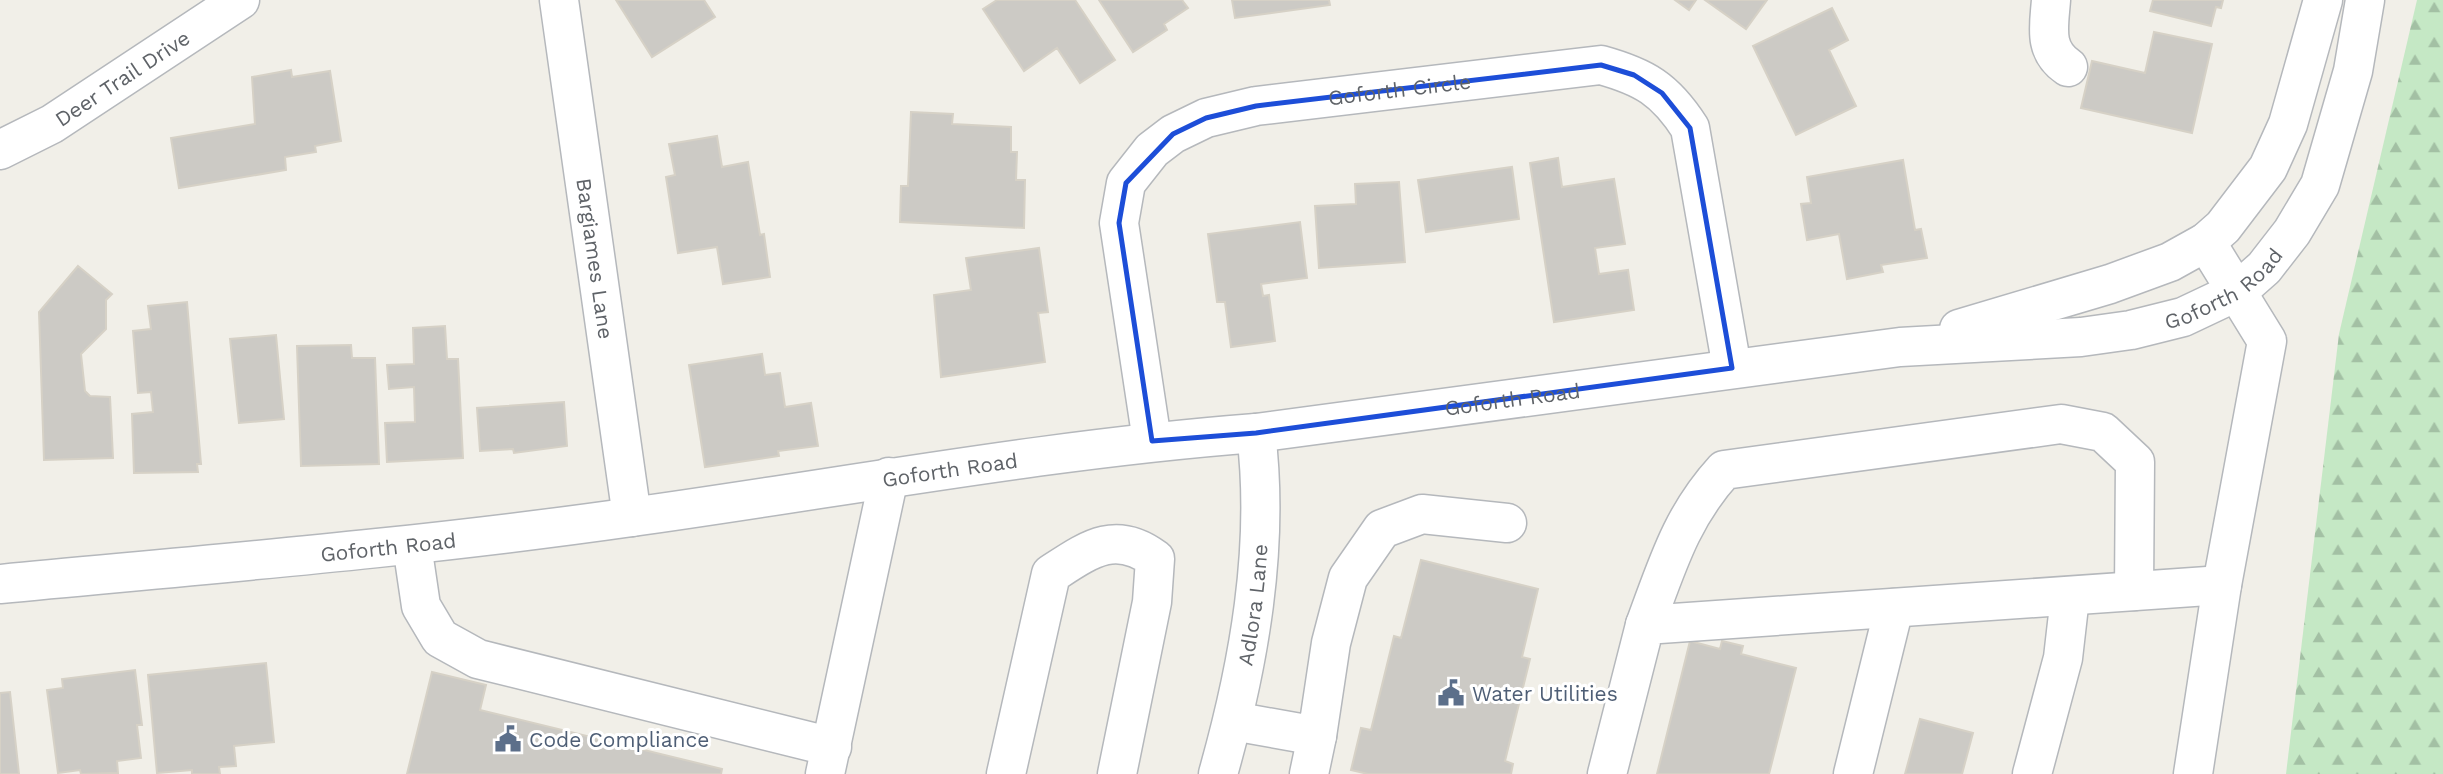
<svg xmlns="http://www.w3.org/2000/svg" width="2443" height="774" font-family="'Work Sans',sans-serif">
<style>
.forest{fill:url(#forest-firs)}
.building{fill:#cccac5;stroke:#d6d1c6;stroke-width:2}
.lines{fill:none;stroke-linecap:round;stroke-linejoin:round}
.minor-casing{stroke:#b5b8bc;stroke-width:41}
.minor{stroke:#fff;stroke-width:38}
.marked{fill:none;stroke:#1d4ed8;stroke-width:5;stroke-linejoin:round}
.labels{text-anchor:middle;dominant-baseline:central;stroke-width:6;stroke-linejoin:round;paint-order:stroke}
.street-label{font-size:21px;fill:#5f6368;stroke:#fff}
.service-label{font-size:21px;fill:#4e5e75;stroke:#fff;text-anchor:start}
</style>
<defs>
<pattern id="forest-firs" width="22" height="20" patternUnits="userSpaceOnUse" patternTransform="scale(1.75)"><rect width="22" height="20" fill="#c5e8c5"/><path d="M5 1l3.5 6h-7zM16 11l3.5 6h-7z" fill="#a3c0a4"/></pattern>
</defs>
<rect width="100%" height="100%" fill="#f1efe8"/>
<path class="forest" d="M2417,0H2443V774H2286L2339,334Z"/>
<path class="building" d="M616,0H704L715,17L652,57Z
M997,0H1075L1115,60L1080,83L1057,48L1024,71L983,9Z
M1099,0H1182L1188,8L1164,24L1167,30L1133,52Z
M1232,0H1329L1330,5L1235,18Z
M1675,0H1696L1689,10Z
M1705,0H1767L1746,29Z
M2153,0H2223L2221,8L2216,7L2211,26L2150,11Z
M1832,8L1848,40L1829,50L1856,106L1796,135L1753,46Z
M2154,32L2212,44L2192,133L2081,108L2092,61L2145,73Z
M291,70L292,77L330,71L341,141L315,146L316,152L285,157L286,170L179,188L171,138L255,124L252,77Z
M911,112L953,114L952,124L1011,127V152H1017L1016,180H1025L1024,228L900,222L901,186H908Z
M717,136L722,167L748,162L760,235L764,234L770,277L723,284L717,247L678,253L666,177L675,175L669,144Z
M1558,158L1562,187L1614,179L1625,244L1595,248L1599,274L1628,270L1634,310L1554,322L1530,163Z
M1903,160L1915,230L1921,229L1927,258L1881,265L1883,272L1847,279L1839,234L1807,240L1801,204L1811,203L1807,177Z
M1512,167L1519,219L1426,232L1418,180Z
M1399,182L1405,262L1319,268L1315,206L1356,204L1355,184Z
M1300,222L1307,278L1261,284L1263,296L1269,295L1275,341L1231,347L1225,302H1217L1208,234Z
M1039,248L1048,312L1038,313L1045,362L941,377L934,295L971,290L966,258Z
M78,266L112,294L106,300V329L81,354L85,391L90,396L110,397L113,458L44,460L39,312Z
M187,302L201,464H197L198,472L134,473L132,414L153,412L151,392L138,393L133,331L151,329L148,306Z
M445,326L447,359H458L463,458L387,462L385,423L415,422L414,387L389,389L387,365L414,364L413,328Z
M276,335L284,419L239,423L230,339Z
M351,345L352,358H375L379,464L301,466L297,346Z
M762,354L765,375L780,373L785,407L811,403L818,446L778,451L779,456L705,467L689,365Z
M564,402L567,446L514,453L513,449L480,451L477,408Z
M1421,560L1538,589L1522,657L1530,659L1505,761L1513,764L1511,774H1368L1351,770L1361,728L1371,730L1394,636L1401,638Z
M1690,641L1720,649L1722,641L1743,646L1741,654L1796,668L1769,774H1657Z
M266,663L274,742L234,746L236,766L219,767L220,774H192V770L157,773L148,675Z
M135,670L142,725H137L141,758L117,761L118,773L81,774L80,770L58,773L47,690L63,688L62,679Z
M432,672L486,685L480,710L722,769L721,774H407Z
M10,692L19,774H0V693Z
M1920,719L1973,733L1962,774H1905Z"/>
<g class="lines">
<g class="minor-casing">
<g id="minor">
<path id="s1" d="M559,0L632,517"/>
<path d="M2051,0C2049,27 2043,50 2068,67"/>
<path id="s2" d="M0,150L52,124L240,0"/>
<path d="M1959,329L2110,284L2170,262L2206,242L2223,227L2268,168L2288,124L2323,0"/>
<path id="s3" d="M1152,441L1119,223L1126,183L1152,150L1173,134L1206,118L1256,106L1601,65C1644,77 1665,89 1690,128L1732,368"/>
<path d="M412,545L421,606L440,638L478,659L832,747"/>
<path id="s4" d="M0,584C211,564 422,547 632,517C840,488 1047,449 1256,433L1900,347L2081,337L2131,330L2183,317L2238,291L2264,268L2292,232L2320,185L2353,71L2365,0"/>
<path d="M1645,625C1667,566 1681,517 1724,470L2061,424L2103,432L2135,462L2134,591"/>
<path d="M1233,721L1317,736L1331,643L1348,578L1382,529L1422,514L1507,523"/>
<path d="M825,774L889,477"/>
<path d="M1006,774L1051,574C1088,550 1115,529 1155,559L1152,602L1117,774"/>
<path id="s5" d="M1218,774C1249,664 1270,547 1256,433"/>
<path d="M1309,774L1317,736"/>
<path d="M1607,774L1645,625L2222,585"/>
<path d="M1853,774L1894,608"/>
<path d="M2032,774L2063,658L2070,597"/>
<path d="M2193,774L2222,585L2267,341L2206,242"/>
</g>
</g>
<use href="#minor" class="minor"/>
</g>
<path class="marked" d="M1601,65L1634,75L1662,93L1690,128L1732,368L1256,433L1152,441L1119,223L1126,183L1173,134L1206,118L1256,106Z"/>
<defs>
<g id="civic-bare" transform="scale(2.1)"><path d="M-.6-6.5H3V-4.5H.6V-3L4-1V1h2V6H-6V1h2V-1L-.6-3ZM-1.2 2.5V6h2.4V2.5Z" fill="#5c6f8a" stroke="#fff" stroke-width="2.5" paint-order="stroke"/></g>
</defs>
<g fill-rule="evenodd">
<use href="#civic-bare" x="1451" y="693"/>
<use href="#civic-bare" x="508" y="739"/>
</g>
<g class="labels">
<g class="street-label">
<text stroke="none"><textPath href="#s2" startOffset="142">Deer Trail Drive</textPath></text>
<text stroke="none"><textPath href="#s3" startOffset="562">Goforth Circle</textPath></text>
<text stroke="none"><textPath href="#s1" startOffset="261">Bargiames Lane</textPath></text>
<text stroke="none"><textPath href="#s4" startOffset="2250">Goforth Road</textPath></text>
<text stroke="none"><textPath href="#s4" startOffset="1524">Goforth Road</textPath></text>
<text stroke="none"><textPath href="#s4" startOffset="957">Goforth Road</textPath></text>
<text stroke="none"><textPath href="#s4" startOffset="390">Goforth Road</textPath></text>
<text stroke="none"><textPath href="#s5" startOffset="173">Adlora Lane</textPath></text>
</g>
<g class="service-label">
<text x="1472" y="693">Water Utilities</text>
<text x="529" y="739">Code Compliance</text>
</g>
</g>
</svg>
